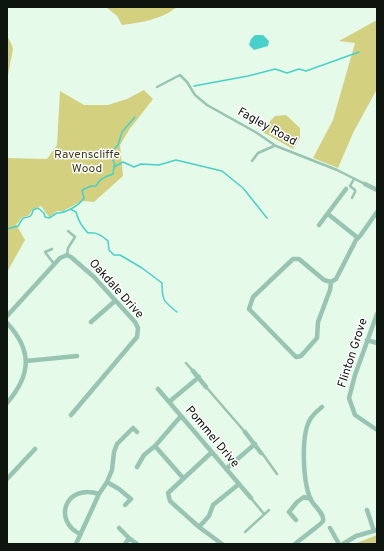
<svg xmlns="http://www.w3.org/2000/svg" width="384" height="551" font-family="Overpass,sans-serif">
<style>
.green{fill:#d3d07f}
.water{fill:#48d0ca}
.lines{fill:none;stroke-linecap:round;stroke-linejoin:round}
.stream{stroke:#48d0ca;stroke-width:1.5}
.lane{stroke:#98c4b3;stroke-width:2.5}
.street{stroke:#98c4b3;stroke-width:4.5}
.labels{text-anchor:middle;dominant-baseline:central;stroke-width:3;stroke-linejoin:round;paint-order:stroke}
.street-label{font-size:12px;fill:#0e150f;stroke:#fff}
.park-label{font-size:12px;fill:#403f17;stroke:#fff}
</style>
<rect width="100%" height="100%" fill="#e5fae8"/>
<path class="green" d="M106,7H177C160,20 143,22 122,25L117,16Z
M377,20V89L353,133L338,168L313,158L333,120L355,43L339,41Z
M7,36L11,43L13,49L7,80Z
M144,90L153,99L129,130L120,145L123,176L94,202L82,201L63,211H57L49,217L41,206L33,209L28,216L22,217L18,223L16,224L25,240L7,272V158L47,159L57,145L60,91L84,105H108L127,99Z
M286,115L300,128V138L293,149L261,131L275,116Z
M377,535V544H354Z"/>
<path class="water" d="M255,35H263L269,41L268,46L254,50L249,45L251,39Z"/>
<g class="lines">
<path class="stream" d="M194,86L248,76L275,69L287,73L299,69L306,71L359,52
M114,166L115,164L111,157L112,151L118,145L122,132L135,117
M70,209L76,212C78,220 82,227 88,233C97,232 101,235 108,241L109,250L114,255H120L142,268L162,283C162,300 163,301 177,312
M7,229L18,226L23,218C29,217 32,217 33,210L38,208L44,213L45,217L49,218L57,213C65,213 79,206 84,198L82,190L91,186H96C100,178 105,177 113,174L114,167L123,162L134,167L141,164L159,165L176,160L222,171L243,188L267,218"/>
<path class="lane" d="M157,87L180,75L187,82L195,95L207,105L257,133L276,146L337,170L365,184
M252,161L258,153L274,146
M352,198L355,192V190L350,186L354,179
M52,249L45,252L54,264
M67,255L68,248L75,237L68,231
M186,363L193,371
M206,387L245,432
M262,453L277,474
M251,498L264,514
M245,532L269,510"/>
<path class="street" d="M365,184L377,190
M328,214L358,238
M319,225L346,189
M331,282L330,290L318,322L317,338L301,356L296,357L249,309L253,297L293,259H299L324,280L331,282L336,279L356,240L360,236L377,212
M377,314L355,375L349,398L355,415L377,430
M7,316L60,258L67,255L71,257L94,277L135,322L138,328L137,337L71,415
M91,322L115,301
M7,323C33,351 31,375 7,403
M367,340L377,343
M26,361L77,356
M193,371L206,387
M158,389L251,498
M169,402L199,377
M245,432L261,453
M155,446L183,478
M212,452L168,493L170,501L199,527L222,544
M137,467L144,455L155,446L181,416
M226,469L255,444
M7,479L35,449
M107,482L119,489L131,499L125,505
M367,510L374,531
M296,520L289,512L297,502L304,497L311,499
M199,527L209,516L213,505L239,484
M119,528L129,538L125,544
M330,528L339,544
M80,534C52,520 66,483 99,494
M129,538L137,544
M76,544L99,494L107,482L112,470L114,452L117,444L133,428L137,432
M295,544C300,539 322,524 323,521C325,514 314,506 311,500C303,483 300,434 311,418C314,414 318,410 322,407
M343,544L356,536L377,530"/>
</g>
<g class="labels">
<g class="street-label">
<text transform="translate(267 127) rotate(29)">Fagley Road</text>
<text transform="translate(116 289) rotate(48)">Oakdale Drive</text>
<text transform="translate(353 353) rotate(-72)">Flinton Grove</text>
<text transform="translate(212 437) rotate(50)">Pommel Drive</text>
</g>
<g class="park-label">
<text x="87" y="155">Ravenscliffe<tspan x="87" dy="14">Wood</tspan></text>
</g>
</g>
<rect width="384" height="551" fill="none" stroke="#0e150f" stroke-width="16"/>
</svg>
